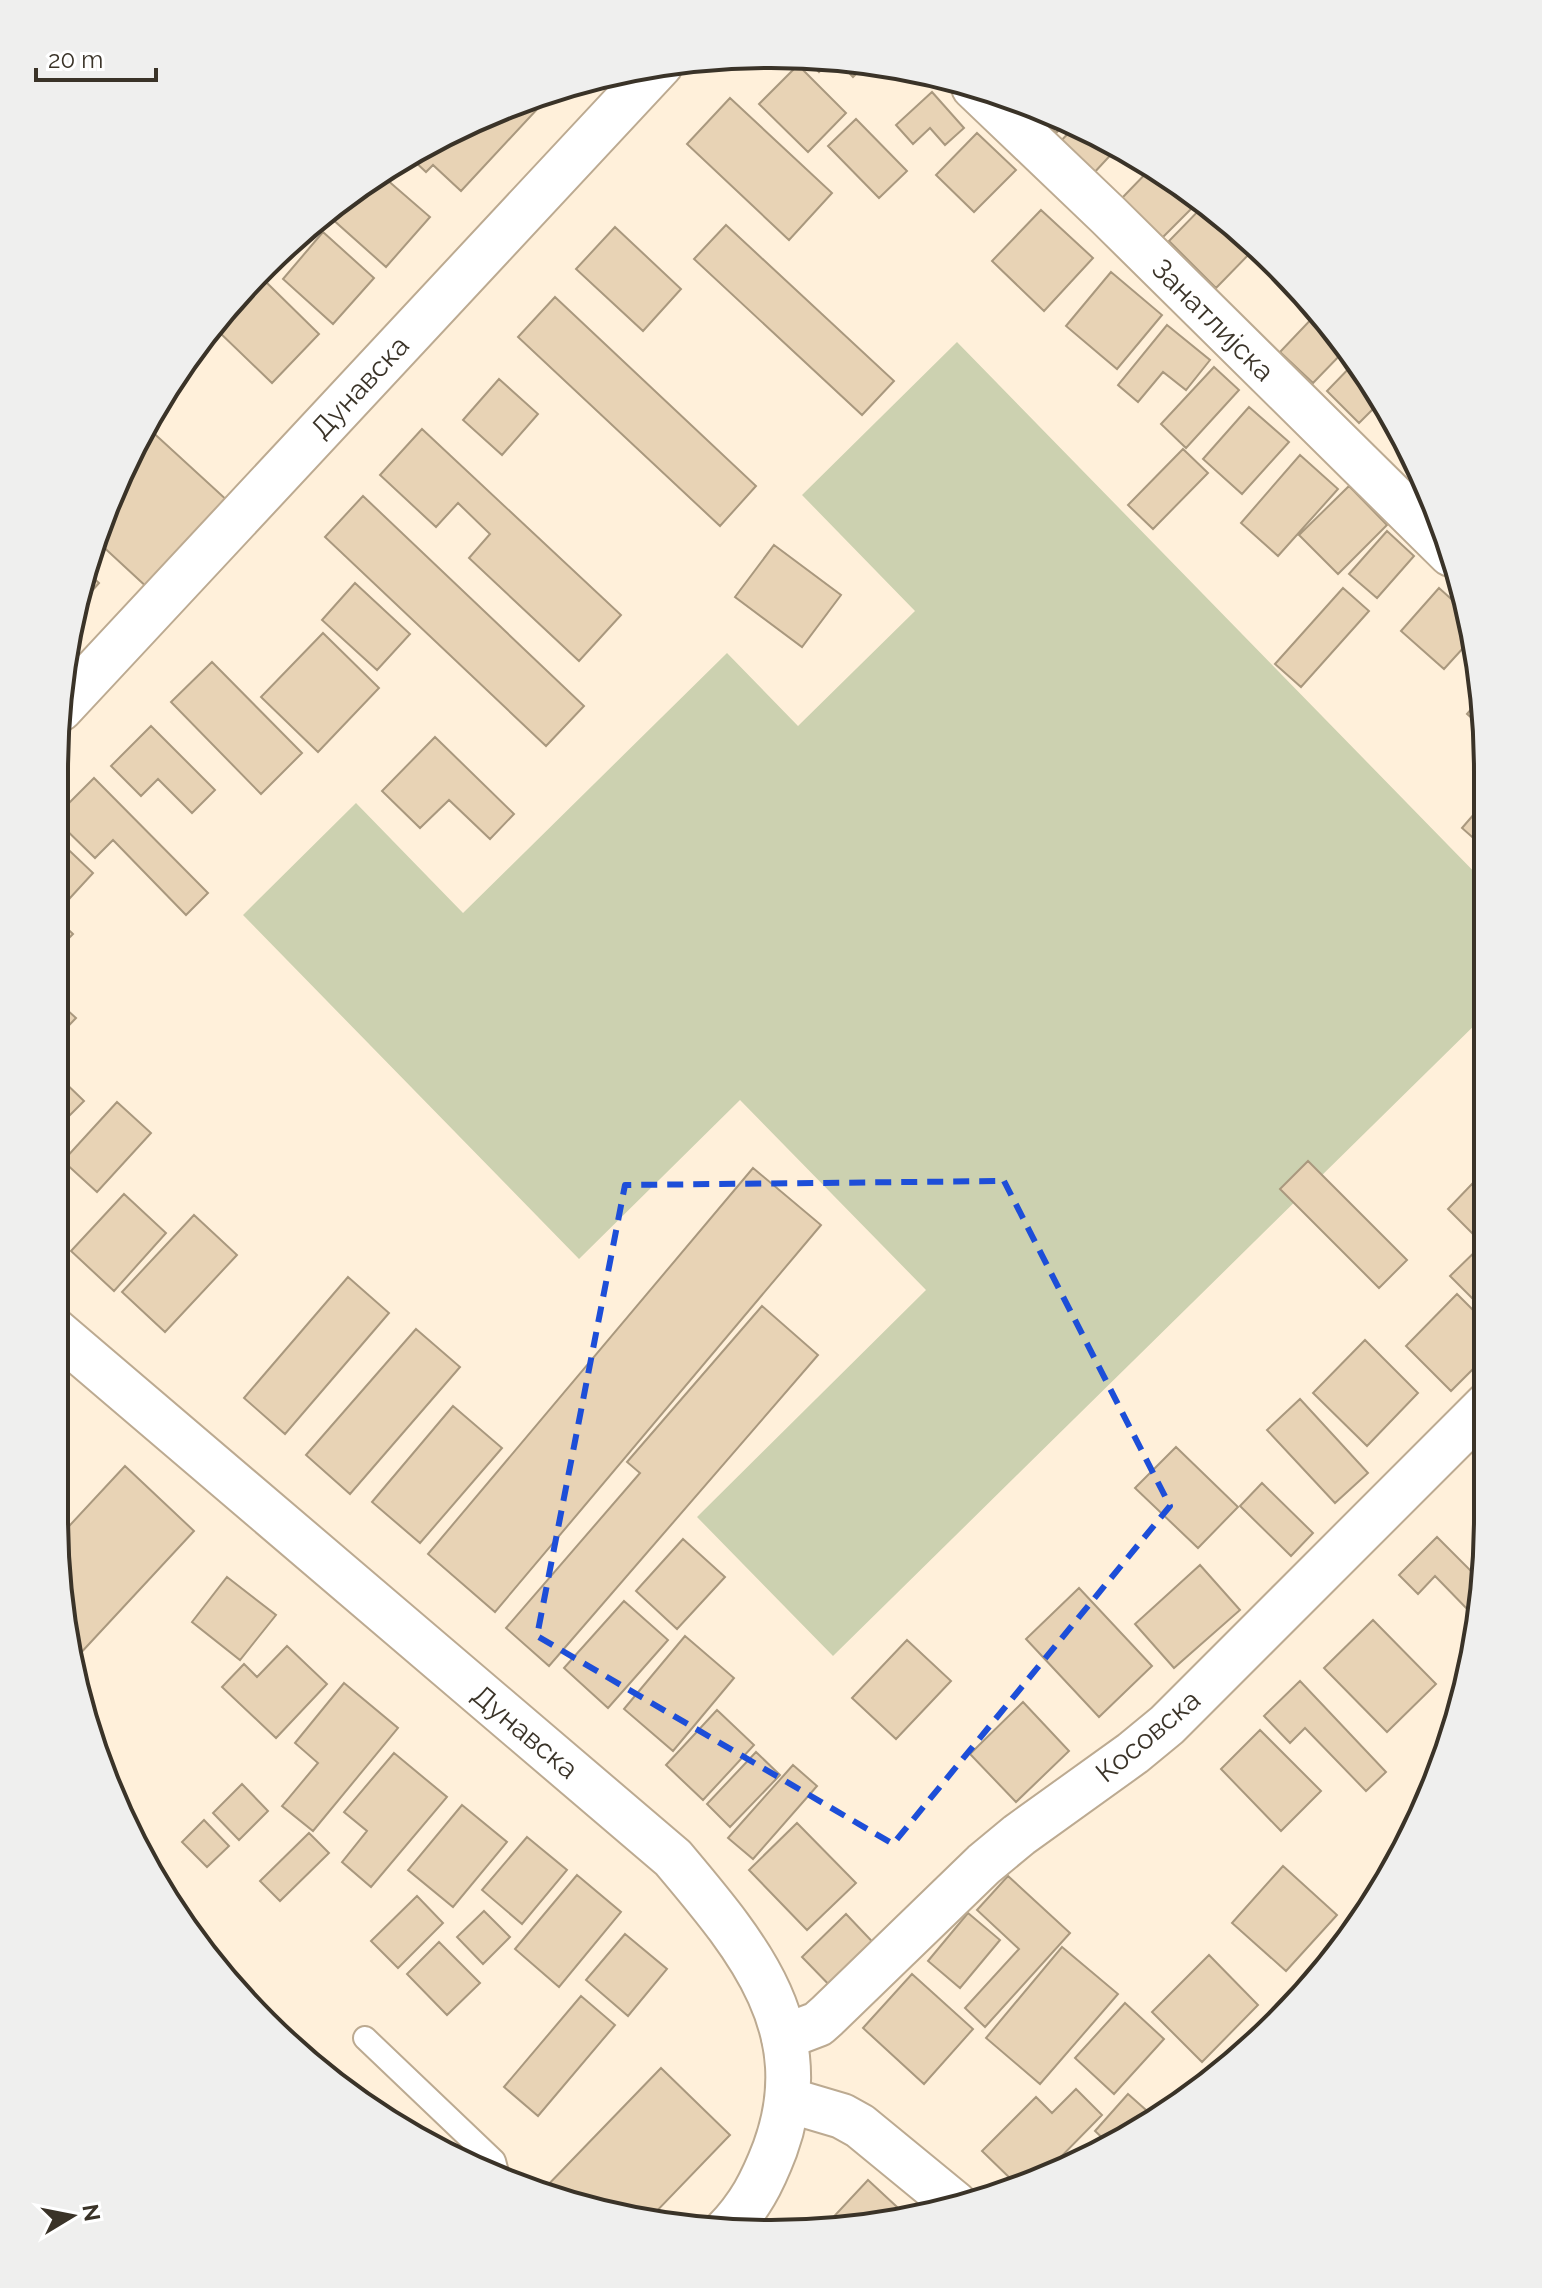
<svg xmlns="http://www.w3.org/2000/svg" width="1542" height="2288" font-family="Raleway,sans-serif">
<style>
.green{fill:#ccd1b0}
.building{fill:#e8d3b5;stroke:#a9987e;stroke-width:2}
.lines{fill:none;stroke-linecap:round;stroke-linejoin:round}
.lane-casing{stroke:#bcaa91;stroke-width:26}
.street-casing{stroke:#bcaa91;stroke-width:48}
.secondary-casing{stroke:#bcaa91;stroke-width:48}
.lane{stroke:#fff;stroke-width:22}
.street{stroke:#fff;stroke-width:44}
.secondary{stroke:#fff;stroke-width:44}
.marked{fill:none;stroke:#1d4ed8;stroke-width:6;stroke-dasharray:16 10;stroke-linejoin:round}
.labels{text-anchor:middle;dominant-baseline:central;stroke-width:8;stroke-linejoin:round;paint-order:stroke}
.street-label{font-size:28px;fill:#3a3328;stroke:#fff}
.rim{fill:none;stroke:#3a3328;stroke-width:4}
</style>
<rect width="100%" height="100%" fill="#fff0da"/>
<path class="green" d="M957,342L1488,886V1012L833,1656L697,1517L926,1290L740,1100L579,1259L243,915L356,803L463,913L727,653L798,726L915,611L802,495Z"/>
<path class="building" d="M804,57L831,60L819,72Z
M837,60L867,63L853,77Z
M798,65L846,113L808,152L759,104Z
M554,91L461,191L433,165L426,172L411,158L417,151L496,109Z
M932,92L964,128L945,145L930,128L913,144L896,125Z
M730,98L832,193L789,240L687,144Z
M1024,102L1045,108L1068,121L1056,133Z
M856,119L907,171L879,198L828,146Z
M1076,125L1118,147L1092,175L1058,144Z
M977,133L1016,170L974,212L936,175Z
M1153,166L1169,175L1200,200L1162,238L1122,198Z
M378,172L430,217L386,267L330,217L344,198Z
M1205,204L1257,246L1216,288L1169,241Z
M1041,210L1093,258L1044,311L992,261Z
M726,225L894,381L862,415L694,259Z
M615,227L681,289L643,331L576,269Z
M323,232L374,278L333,324L283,279Z
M1262,250L1278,264L1308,303L1260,252Z
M1111,272L1162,315L1117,369L1066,326Z
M266,282L319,334L272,383L218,331Z
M555,297L756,486L720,526L518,337Z
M1318,312L1347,348L1313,383L1280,352Z
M1167,325L1210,360L1186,390L1163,372L1138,402L1118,385Z
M1357,360L1367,372L1382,400L1359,423L1327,391Z
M1214,367L1239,390L1186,448L1161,424Z
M499,379L538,414L502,455L463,420Z
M1249,407L1289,442L1242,494L1203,459Z
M147,427L230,503L150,590L98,542L128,453Z
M422,429L621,615L579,661L469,558L490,534L458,503L436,527L380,475Z
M1183,449L1208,473L1153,529L1128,505Z
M1300,455L1338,489L1278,556L1241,523Z
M1349,486L1387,525L1338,574L1299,535Z
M363,496L584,706L546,746L325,537Z
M1387,531L1414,556L1377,598L1349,574Z
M774,545L841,595L802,647L735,597Z
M88,573L99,583L75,610Z
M355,583L410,634L377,670L322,620Z
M1343,588L1369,611L1301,687L1275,664Z
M1439,588L1469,615L1475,635L1444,669L1401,631Z
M323,633L379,688L318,752L261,697Z
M212,662L302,753L261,794L171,702Z
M1481,698L1484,729L1467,714Z
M151,726L215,790L192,813L158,779L141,796L111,766Z
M435,737L514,814L490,839L449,800L420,828L382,791Z
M94,778L208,893L186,915L113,840L95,858L54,818Z
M1488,798V851L1462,828Z
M54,836L93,873L70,898L54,883Z
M54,916L73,934L54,953Z
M54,998L76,1018L54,1041Z
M54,1072L84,1101L62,1123L54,1115Z
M117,1102L151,1133L97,1192L63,1161Z
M54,1137L65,1147L54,1161Z
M1308,1161L1407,1260L1379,1288L1280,1189Z
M753,1168L821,1225L495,1612L428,1554Z
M1472,1184L1488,1200V1249L1448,1209Z
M124,1194L166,1233L114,1291L71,1251Z
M194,1215L237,1255L165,1332L122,1292Z
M1482,1245L1488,1251V1314L1450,1276Z
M348,1277L389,1313L285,1434L244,1398Z
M1457,1294L1488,1325V1354L1451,1391L1406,1346Z
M762,1306L818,1355L549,1666L506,1628L640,1473L627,1462Z
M416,1329L460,1367L350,1494L306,1455Z
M1365,1340L1418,1393L1367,1446L1313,1393Z
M1300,1399L1368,1473L1335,1503L1267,1430Z
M453,1406L502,1448L420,1543L372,1502Z
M1176,1447L1238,1507L1198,1548L1135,1488Z
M125,1466L194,1531L77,1657L58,1538Z
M1488,1478V1504L1475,1491Z
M1262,1483L1313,1533L1291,1556L1240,1506Z
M1437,1537L1482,1582L1479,1609L1473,1615L1435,1576L1418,1594L1399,1575Z
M683,1539L725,1577L677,1629L636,1591Z
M1200,1565L1240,1610L1174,1668L1135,1624Z
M227,1577L276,1615L240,1660L192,1622Z
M1079,1588L1152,1666L1099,1717L1026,1639Z
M624,1601L668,1640L608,1708L564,1668Z
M1373,1620L1436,1684L1387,1732L1324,1668Z
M685,1636L734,1678L673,1751L624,1709Z
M907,1640L951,1681L896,1739L852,1698Z
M287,1646L327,1684L276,1738L222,1687L244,1664L257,1677Z
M1300,1681L1386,1772L1366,1791L1305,1728L1290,1743L1264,1716Z
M344,1683L398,1728L313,1831L282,1806L318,1763L295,1743Z
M1023,1702L1069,1751L1016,1802L970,1754Z
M717,1710L754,1745L703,1800L666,1765Z
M1260,1730L1321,1791L1281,1831L1221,1769Z
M756,1752L780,1775L730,1827L707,1804Z
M394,1753L447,1797L371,1887L342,1862L367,1831L344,1812Z
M793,1765L817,1786L753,1859L728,1838Z
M242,1784L268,1811L239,1840L213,1813Z
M462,1805L507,1842L453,1907L408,1870Z
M204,1820L229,1846L207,1867L182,1842Z
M797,1823L856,1883L807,1930L749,1870Z
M309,1833L329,1853L280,1901L260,1881Z
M527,1837L567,1870L522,1924L482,1890Z
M1283,1866L1337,1915L1286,1971L1232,1923Z
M577,1875L621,1912L559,1987L515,1949Z
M1008,1876L1070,1933L985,2027L965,2008L1019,1949L977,1910Z
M417,1896L443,1923L398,1968L371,1941Z
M484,1911L510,1937L483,1964L457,1937Z
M968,1913L1000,1940L960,1988L928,1961Z
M846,1914L884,1954L840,1996L802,1957Z
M625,1934L667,1969L628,2016L586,1980Z
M439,1942L480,1983L447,2015L407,1974Z
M1062,1947L1118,1994L1040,2084L986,2038Z
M1209,1955L1258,2005L1202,2062L1152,2012Z
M912,1974L973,2029L924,2084L863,2028Z
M581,1996L615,2025L538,2116L504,2087Z
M1125,2003L1164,2039L1114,2094L1075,2058Z
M661,2068L730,2135L652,2216L543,2190Z
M1076,2089L1102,2115L1050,2168L1014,2182L982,2151L1036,2097L1052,2113Z
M1128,2094L1155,2118L1129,2138L1110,2145L1095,2131Z
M868,2180L911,2220L825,2226Z"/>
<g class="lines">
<g class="lane-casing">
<path id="lane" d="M365,2038L494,2161L499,2180"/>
</g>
<g class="street-casing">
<path id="street" d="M974,87L1108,215L1451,554
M784,2037L818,2024L827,2016L984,1864L1019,1835L1133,1753L1167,1725L1488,1404
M788,2100L842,2116L860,2126L955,2204"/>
</g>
<g class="secondary-casing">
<path id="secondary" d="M60,709L660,65
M54,1330L673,1858C746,1945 819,2028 775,2149C762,2183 750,2206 725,2232"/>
</g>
<use href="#lane" class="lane"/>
<use href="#street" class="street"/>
<use href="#secondary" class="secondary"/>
</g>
<path class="marked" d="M1004,1181L1170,1506L893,1844L537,1636L625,1185Z"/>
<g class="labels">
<g class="street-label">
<text transform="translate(1213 320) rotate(45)">Занатлијска</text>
<text transform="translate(360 387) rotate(-47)">Дунавска</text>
<text transform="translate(525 1732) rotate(40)">Дунавска</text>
<text transform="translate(1148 1736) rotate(-40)">Косовска</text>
</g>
</g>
<path d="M0 0H1542V2288H0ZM771 68H771A703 703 0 0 1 1474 771V1517A703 703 0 0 1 771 2220H771A703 703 0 0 1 68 1517V771A703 703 0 0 1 771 68Z" fill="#efefee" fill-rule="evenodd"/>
<path class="rim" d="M771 68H771A703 703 0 0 1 1474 771V1517A703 703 0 0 1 771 2220H771A703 703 0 0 1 68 1517V771A703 703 0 0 1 771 68Z"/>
<g transform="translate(72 2216) rotate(80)" stroke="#ffffff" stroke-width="6" paint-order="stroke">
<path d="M0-6L14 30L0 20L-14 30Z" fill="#3a3328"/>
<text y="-12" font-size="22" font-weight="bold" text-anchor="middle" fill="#3a3328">N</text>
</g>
<path d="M36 68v12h120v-12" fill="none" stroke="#3a3328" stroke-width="4"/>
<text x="48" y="68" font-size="24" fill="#3a3328" stroke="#ffffff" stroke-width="6" paint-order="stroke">20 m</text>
</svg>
